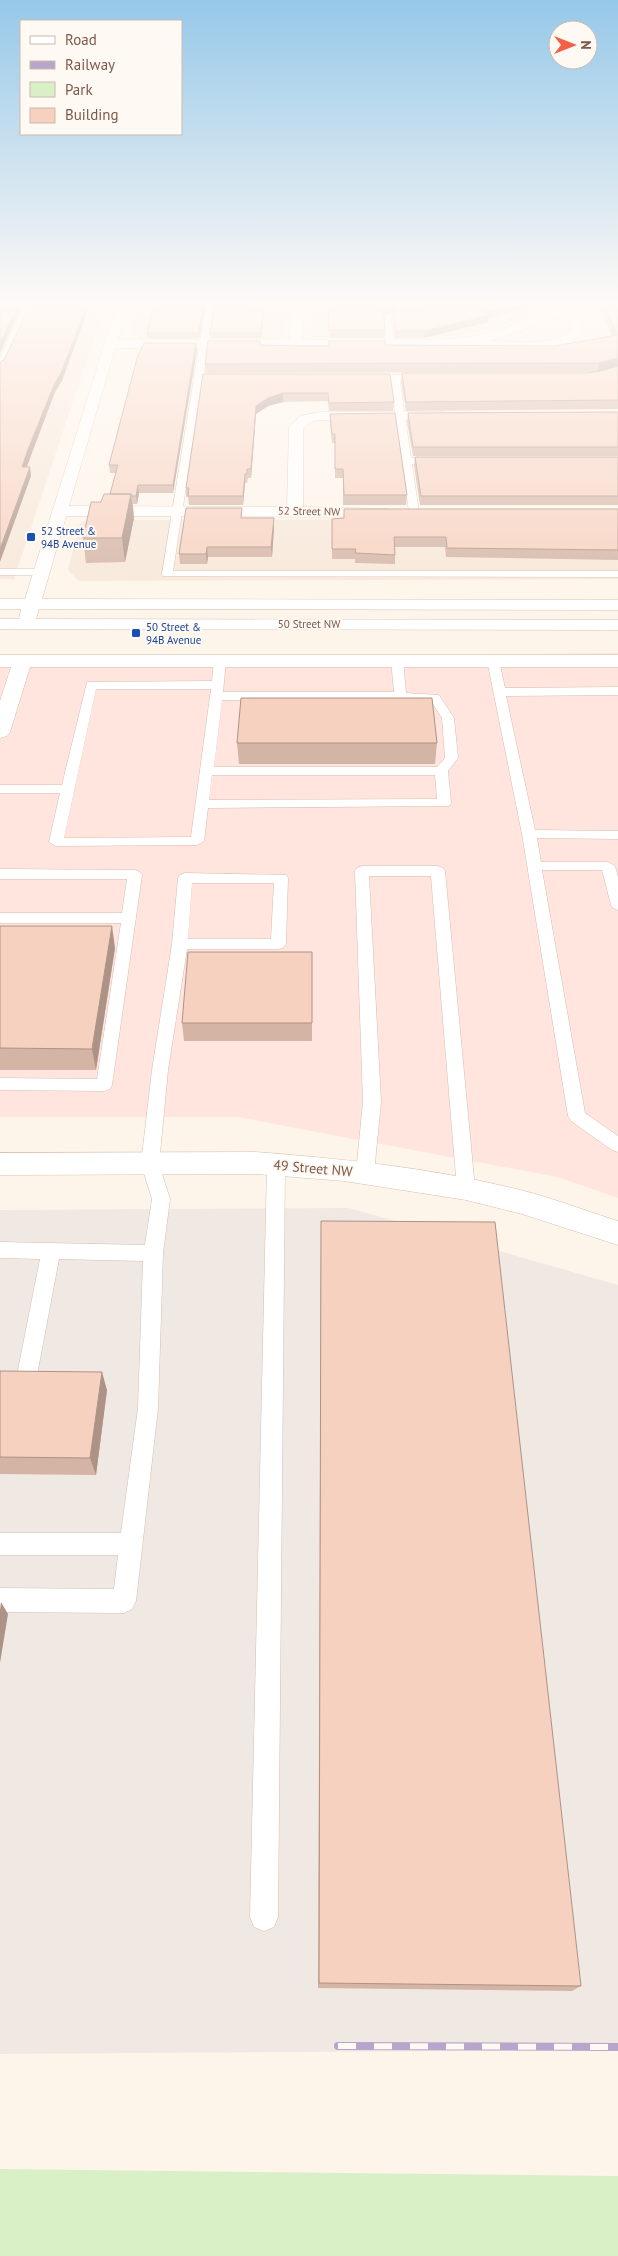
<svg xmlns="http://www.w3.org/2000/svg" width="618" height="2256" font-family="'PT Sans',sans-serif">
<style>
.residential{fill:#f7e7d8}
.commercial{fill:#ffe5de}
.industrial{fill:#f0e8e3}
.green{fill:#d9efc6}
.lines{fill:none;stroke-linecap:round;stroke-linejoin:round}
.lane-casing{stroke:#d5beb0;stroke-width:1}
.street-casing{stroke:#d5beb0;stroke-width:1}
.secondary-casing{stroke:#dbbfaf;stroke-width:1}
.lane{fill:#fff;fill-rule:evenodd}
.street{fill:#fff;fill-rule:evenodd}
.secondary{fill:#fff;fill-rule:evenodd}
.rail-casing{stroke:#b7a5cb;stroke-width:8}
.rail{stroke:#fff9f3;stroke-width:6;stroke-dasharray:18;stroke-linecap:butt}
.wall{fill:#d4b4a4}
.shaded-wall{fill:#ad9286}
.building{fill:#f7d1bf;stroke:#ad9286}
.transit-dot{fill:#1a4fb4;stroke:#fff9f3;stroke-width:2}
.labels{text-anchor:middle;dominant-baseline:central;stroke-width:4;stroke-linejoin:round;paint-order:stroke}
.far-street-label{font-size:11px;fill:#7d5849;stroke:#fff9f3}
.far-transit-label{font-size:11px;fill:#164399;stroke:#fff9f3;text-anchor:start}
.street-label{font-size:14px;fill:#7d5849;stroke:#fff9f3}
</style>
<rect width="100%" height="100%" fill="#fef5ea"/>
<path class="residential" d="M138,305H285L284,337L279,339H140L130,334Z
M420,305H555L492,329L463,335L422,338L311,337L312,307H379L397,310Z
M0,312H93L101,317L14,579H0Z
M618,519V579L79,581L68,570L80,523L87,520Z"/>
<path class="commercial" d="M618,653V1198L557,1177L237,1117H0V661Z"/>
<path class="industrial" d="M349,1208L618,1285V2050L0,2054V1210Z"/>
<path class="green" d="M0,2169L618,2176V2256H0Z"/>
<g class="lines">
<g class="lane-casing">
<path id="lane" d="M24,305H32L4,367L0,369V358Z
M206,305H214L173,571H618V577L163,576L162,574Z
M424,305H435L391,318L394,344L387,346L384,315Z
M424,375L428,378L427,380L400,381L411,458H438L443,461L438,464H412L419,512L414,515L409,512L391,381H367L363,378L367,375Z
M0,569H42L47,572L42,575H0Z
M397,656L403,660L406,693L439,695L454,718L458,758L448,771L451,803L449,806L208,808L204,841L197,845L56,846L49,842L60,793H0V785H62L87,682L212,681L214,661L220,657L226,661L223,692H394L391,660ZM96,689H211L191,837L64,838ZM222,700L431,701L442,718L445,758L437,767H214ZM212,775H435L437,799L209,800Z
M493,656L499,660L505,688L618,687V695L506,696L535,830L618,831V839L537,838L541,862H608L615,866L618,877V910L613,908L611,905L602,870H542L585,1113L618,1136V1152L612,1150L571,1121L568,1116L522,834L487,660Z
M362,866H438L443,868L445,871L475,1189L472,1194L466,1196L460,1194L457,1189L431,876H369L381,1102L374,1173L371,1178L365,1180L359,1178L356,1173L363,1102L355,871L357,868Z
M0,869L135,870L140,872L142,875L112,1085L110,1089L104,1091L0,1090V1078L97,1079L121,923H0V913H122L127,879H0Z
M185,873L286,875L288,878L286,944L283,948L278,949H187L168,1070L159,1164L170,1199L163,1253L158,1408L136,1601L132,1609L124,1613L0,1612V1588L114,1589L118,1555H0V1533H121L138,1408L143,1261L59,1259L37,1375L34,1382L27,1384L20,1382L17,1375L40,1259L0,1258V1242L145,1245L152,1199L141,1164L152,1070L172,944L178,878L180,875ZM192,883H274L271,939H188Z
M276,1158L282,1160L285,1165L278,1917L274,1927L264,1931L254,1927L250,1917L267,1165L270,1160Z"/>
</g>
<g class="street-casing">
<path id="street" d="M291,305H303L302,344L296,348L290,344Z
M568,305L574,308L583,332C563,359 492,348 462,346L456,342L462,338C489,340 550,350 571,331L562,308Z
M320,412H445L452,416L445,420H320L310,422L303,429V507L388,509L390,512L388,515L382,517L61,516L55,514L53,511L55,508L61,506L287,507L289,428L300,416Z
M0,655H618V667H30L10,732L7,736L0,738V701L11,667H0Z"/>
</g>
<g class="secondary-casing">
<path id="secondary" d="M0,305H128L118,340H426C449,339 473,338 496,331C525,322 554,305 585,305L583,307L501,338L462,346L426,348H115L42,599L618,600V610L39,609L36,619L618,620V630L0,629V619H19L21,609H0V599H25L115,310H0Z
M256,1152C345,1159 433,1168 520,1190C553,1198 586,1211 618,1221V1245L522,1214L466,1200L344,1181L256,1174L0,1175V1153Z"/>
</g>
<use href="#lane" class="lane"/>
<use href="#street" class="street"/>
<use href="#secondary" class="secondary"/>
<g class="rail-casing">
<path id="rail" d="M338,2046L618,2047"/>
</g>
<use href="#rail" class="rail"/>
</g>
<path class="wall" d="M154,305H206L199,338H147V333Z
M215,305H265L261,338H211L210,333Z
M328,305H397L396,310L383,314L385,330L384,338H329Z
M422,305H537L488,318V322L424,338H395L393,319V312Z
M599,305H618V409L406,411L401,382L402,373H585L593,372L205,373V364L260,345L555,346L612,336Z
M197,350L173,493H139L137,504H133L134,518L125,562L86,563L83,538L101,502L110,494L116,473H110L109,465Z
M203,374L394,402L393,411H329L328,401L283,402L268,406L256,414L251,478H248L247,483H245L243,505H189L188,497H186V488Z
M618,412V456H413L407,422L408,413Z
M330,414L407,495L406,505H343V478H335V443H332L330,423Z
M415,457H618V505H420L414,466Z
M618,509V560L446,557L445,547H395V564L355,563V559H332V519Z
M274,518V528L272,557H208L207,564H180L179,554Z
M237,743H437L435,764H239Z
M0,926L115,948L96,1070H0Z
M312,952V1041H184L182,1023Z
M321,1221L581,1986L572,1991L318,1988Z
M0,1371L107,1390L96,1475L0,1474Z"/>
<path class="shaded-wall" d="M18,305L19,312L0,353V343Z
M87,305V312L62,381L55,392L29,461L24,475L22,467L27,452L54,385Z
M204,305H206L199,338L198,333Z
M264,305H265L261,338V333Z
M388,305H397L396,310L382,314L383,306Z
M511,305H537L488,318V322L424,338L425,331L483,312Z
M196,343L197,350L173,493V485Z
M618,358V366L598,372L599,363Z
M283,393V402L268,406L256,414L251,478V469L256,406L268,398Z
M30,467L31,476L0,562V549Z
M245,474V483L243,505V496Z
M138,485L139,493L137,504L136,496Z
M131,494L134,518L125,562L122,538Z
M274,518V528L272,557L271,547Z
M207,547L208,557L207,564L206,554Z
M112,926L115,948L96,1070L92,1049Z
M102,1372L107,1390L96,1475L90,1458Z
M1,1602L8,1614L0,1663V1610Z"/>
<path class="building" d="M0,305H18L0,343Z
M30,305H87L61,373L54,385L27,452L22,467H30L0,549V362L4,360Z
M154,305H204L198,333H147Z
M215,305H264L261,333H210Z
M328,305H388L383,306L385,330H329Z
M422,305H511L483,312L489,315L425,331H396L393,312Z
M604,305H618V358L599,363L205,364L208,341H260V345L299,346H329V341H385V345L555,346L617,335Z
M144,343H196L173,485H138L136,496H132L131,494H110L118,465H109L137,358Z
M618,366V400L406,402L402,373H585L601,371Z
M203,374H390L394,402L329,403L328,393H283L268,398L256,406L251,469H247V474H245L243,496H188L189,488H186Z
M618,412V447H413L408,413Z
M395,413L407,495H344L343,469H335V434H332L330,414Z
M415,457H618V496H421Z
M104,494H131L122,538H83L91,502H101Z
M186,508H242L241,518H274L271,547H207L206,554H179Z
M344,509H618V550L447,548L446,537H394L395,555L355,553L356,549H332V519L344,518Z
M241,698H432L437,743H237Z
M0,926H112L92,1049L0,1048Z
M188,952H312V1023H182Z
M321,1221L495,1222L581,1986L319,1983Z
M0,1371L102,1372L90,1458L0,1457Z"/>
<linearGradient id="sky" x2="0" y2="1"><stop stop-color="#96c8e9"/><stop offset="0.49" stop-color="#fffaf6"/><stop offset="1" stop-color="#fffaf6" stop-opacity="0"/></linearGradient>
<rect width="618" height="620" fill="url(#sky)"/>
<g class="transit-dot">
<rect x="26" y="532" width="10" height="10" rx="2.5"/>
<rect x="131" y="628" width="10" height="10" rx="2.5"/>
</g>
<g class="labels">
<g class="far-street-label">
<text transform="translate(309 511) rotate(1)">52 Street NW</text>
<text x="309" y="624">50 Street NW</text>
</g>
<g class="far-transit-label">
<text x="41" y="531">52 Street &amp;<tspan x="41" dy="13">94B Avenue</tspan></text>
<text x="146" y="627">50 Street &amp;<tspan x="146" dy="13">94B Avenue</tspan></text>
</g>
<g class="street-label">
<text transform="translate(313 1168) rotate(5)">49 Street NW</text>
</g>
</g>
<rect x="20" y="20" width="162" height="115" fill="#fff9f3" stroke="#cbb9af"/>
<rect x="30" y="36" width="25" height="8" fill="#ffffff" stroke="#cbb9af"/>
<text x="65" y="45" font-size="15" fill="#7d5849">Road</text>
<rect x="30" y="61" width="25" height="8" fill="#b7a5cb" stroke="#cbb9af"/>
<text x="65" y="70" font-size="15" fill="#7d5849">Railway</text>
<rect x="30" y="82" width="25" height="15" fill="#d9efc6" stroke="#cbb9af"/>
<text x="65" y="95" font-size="15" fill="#7d5849">Park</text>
<rect x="30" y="108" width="25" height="15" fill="#f7d1bf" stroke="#cbb9af"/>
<text x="65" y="120" font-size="15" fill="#7d5849">Building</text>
<g transform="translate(573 45) rotate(90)"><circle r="24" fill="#fff9f3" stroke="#cbb9af"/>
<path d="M0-4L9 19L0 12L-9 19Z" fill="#f26045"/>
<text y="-8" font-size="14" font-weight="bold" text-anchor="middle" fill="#7d5849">N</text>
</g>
</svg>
